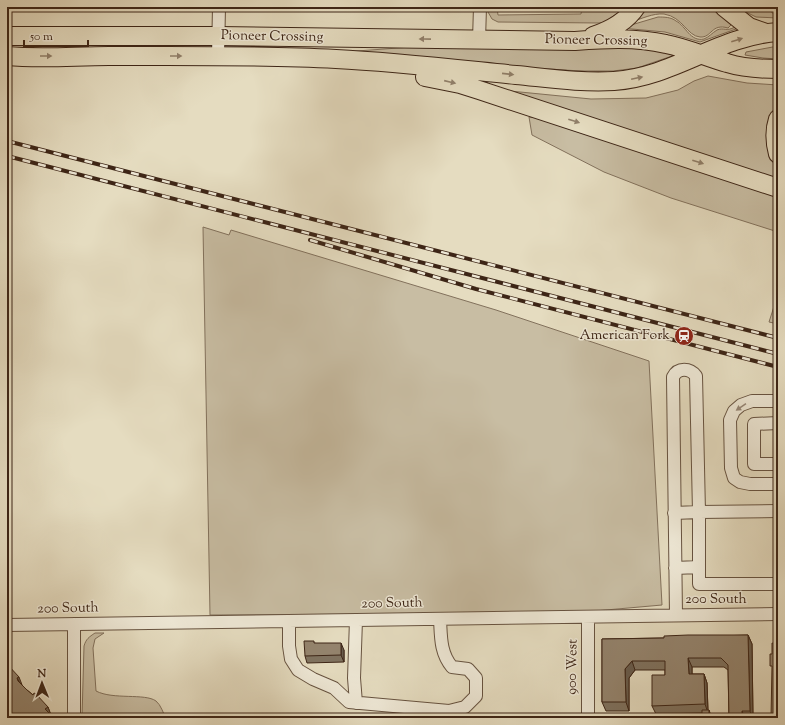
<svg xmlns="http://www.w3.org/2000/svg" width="785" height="725" font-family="'Sorts Mill Goudy',serif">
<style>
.green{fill:#c8bda3;stroke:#82715c}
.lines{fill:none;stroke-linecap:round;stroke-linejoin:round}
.minor-casing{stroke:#675340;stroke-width:14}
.highway-casing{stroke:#3d2516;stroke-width:20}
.minor{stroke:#eee8d6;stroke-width:12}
.highway{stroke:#e5dcc0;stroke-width:18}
.rail-casing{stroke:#3d2516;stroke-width:4}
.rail{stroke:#eee8d6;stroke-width:2.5;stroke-dasharray:8;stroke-linecap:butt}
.wall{fill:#7f725f;stroke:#3d2516}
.shaded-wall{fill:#685c4d;stroke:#3d2516}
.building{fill:#94846e;stroke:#3d2516}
.oneway{fill:#91806b}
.oneway2{fill:#968676}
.labels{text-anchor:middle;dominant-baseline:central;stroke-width:3;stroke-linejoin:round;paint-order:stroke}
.street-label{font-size:14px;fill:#3d2516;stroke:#eee8d6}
.poi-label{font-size:14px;fill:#3d2516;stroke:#eee8d6;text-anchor:end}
</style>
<rect width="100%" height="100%" fill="#e5dcc0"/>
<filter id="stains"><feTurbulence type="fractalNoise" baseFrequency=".005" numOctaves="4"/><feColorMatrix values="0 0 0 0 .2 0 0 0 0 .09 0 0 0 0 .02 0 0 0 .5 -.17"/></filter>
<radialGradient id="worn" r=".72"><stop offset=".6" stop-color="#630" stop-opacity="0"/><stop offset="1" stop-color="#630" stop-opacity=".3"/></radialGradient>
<path class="green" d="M582,7H628L623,13L620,11L605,22L599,23L498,22L492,19L488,12L490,8H497L498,15L581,14Z
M640,7H711L731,25L728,28C711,23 712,38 700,37C687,36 683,17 664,14C653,13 641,19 631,22Z
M735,7H766L778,18L756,17L744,11L742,13Z
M658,17C664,17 671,17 676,21C686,26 690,42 704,39C709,37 712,33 717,30C724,27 726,32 735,27L736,29L700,42L665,32L621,28Z
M453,44L639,47L678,54L637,68L613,71H581L466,64L343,52Z
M778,46V59L763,58L745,55L746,52Z
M708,76L747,83L778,85V101L771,115L772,160L778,171V179L510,91L591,99L646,98L678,90L694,81Z
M529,117L539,118L778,195V232L671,198L604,172L532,135Z
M203,227L229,235L231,230L496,310L649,361L662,605L572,613L210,615Z
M778,294V324L769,322Z
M95,633H104L95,639L93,648L96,691C113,700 145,693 156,701C161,705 163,713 166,718H82L84,646C86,639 89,637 95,633Z"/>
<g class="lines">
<g class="minor-casing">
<path id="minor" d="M479,40L480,7
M218,56L219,7
M778,401H752L741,405L734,411L730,420L731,468L734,478L740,482L750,484H778
M778,423L754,424V464H778
M674,513L699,512V584H778
M675,568L699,567
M676,615L673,377C678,367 690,368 696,376L699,512L778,511
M356,620L354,678L356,703
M289,622V646L291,659L298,670L313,679L334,688L349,702L449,711L465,707L476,696V678L468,669L452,667C440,653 441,636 440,619
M7,625L778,614
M74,718V624
M588,718V617"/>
</g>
<g class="highway-casing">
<path id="highway" d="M724,7L749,27L766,33
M7,36H218L575,41C605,39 635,37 666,44C687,48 706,57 727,63C743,68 761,69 778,69
M593,36C611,30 626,22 636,7
M7,56C41,59 75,56 109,56C185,56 261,55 336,59C396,62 456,69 516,75C548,78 581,83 614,81C674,77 718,36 778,32
M425,77L460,84L479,90L778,188
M778,119C774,131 775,143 778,154"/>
</g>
<use href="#minor" class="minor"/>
<use href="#highway" class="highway"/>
<g class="rail-casing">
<path id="rail" d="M7,141L778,338
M7,156L778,354
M310,240L476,289L778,367"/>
</g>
<use href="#rail" class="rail"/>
</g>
<path class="wall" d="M748,635L752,644L753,718H725H729L728,670L724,667H692V674H704L707,683L708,710L702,713L656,714L652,706L665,675V670H635L629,678V711H606L602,702V639L664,638Z
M314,643L344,650V662L307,663L305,656Z
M7,664L21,684L27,690L48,707L52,718H9L7,716Z"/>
<path class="shaded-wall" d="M748,635L752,644L753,718H752L750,711Z
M341,643L344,650V662L341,655Z
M688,658L692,667V683L689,674Z
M632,661L635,670L629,678V711L626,702L625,669Z
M704,674L707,683L708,713L705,704Z
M19,677L24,690L17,678Z
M48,707L52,718H47L45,709Z
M709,710L712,718H709Z
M742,711L745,718H742Z"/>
<path class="building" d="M688,635H748L750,711H742V718H725H729L728,665L721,658H688L689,674H704L705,704L652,706V675H665V661H632L625,669L626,702H602V639L664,638V636Z
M304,641H314V643H341V655L305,656Z
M777,641H778V718H771L772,666H770V654H772V643L777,644Z
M7,664L19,677L17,678L18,681L27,690L33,695L34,693L36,694L48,707L45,709L51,715L47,718H14L9,714L11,712L7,707Z
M702,710H709V718H702Z"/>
<defs><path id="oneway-solid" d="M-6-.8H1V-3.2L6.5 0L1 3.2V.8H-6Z"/></defs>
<g class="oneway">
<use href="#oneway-solid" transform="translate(425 39) rotate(-179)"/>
<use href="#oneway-solid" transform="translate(737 40) rotate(-17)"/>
<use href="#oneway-solid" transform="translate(46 56)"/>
<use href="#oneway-solid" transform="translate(176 56)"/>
<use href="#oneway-solid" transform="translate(508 74) rotate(6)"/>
<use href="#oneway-solid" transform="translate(637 78) rotate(-12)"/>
<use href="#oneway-solid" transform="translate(450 82) rotate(13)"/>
<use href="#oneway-solid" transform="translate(574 121) rotate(18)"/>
<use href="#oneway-solid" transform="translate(698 162) rotate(18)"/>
</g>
<use class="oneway2" href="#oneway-solid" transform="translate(741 407) rotate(146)"/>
<defs>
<g id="station-disc" transform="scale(1)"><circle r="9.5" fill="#8f2418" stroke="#eee8d6"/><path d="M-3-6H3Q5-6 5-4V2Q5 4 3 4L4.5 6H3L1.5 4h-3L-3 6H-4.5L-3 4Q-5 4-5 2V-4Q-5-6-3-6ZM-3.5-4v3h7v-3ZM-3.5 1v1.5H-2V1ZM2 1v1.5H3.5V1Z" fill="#fff"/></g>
</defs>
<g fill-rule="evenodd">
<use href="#station-disc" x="684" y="336"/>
</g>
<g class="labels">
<g class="street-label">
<text transform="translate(272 37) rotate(1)">Pioneer Crossing</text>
<text transform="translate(596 41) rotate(1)">Pioneer Crossing</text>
<text x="716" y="600">200 South</text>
<text transform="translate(392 604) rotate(-1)">200 South</text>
<text transform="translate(68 609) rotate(-1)">200 South</text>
<text transform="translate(573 667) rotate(-89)">900 West</text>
</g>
<g class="poi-label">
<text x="670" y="336">American Fork</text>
</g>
</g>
<rect width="785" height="725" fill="none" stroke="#e5dcc0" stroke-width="24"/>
<rect x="8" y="8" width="769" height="709" fill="none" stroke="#3d2516" stroke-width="2"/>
<rect x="12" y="12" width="761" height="701" fill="none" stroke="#3d2516"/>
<g transform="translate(42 683) rotate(359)" stroke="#eee8d6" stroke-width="3" paint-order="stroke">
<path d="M0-3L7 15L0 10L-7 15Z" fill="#3d2516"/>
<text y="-6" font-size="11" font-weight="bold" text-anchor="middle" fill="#3d2516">N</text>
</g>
<path d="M24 40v6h64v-6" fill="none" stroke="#3d2516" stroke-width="2"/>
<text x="30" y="40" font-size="12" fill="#3d2516" stroke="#eee8d6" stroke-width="3" paint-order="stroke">50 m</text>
<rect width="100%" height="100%" filter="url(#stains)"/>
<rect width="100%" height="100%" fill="url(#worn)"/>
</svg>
